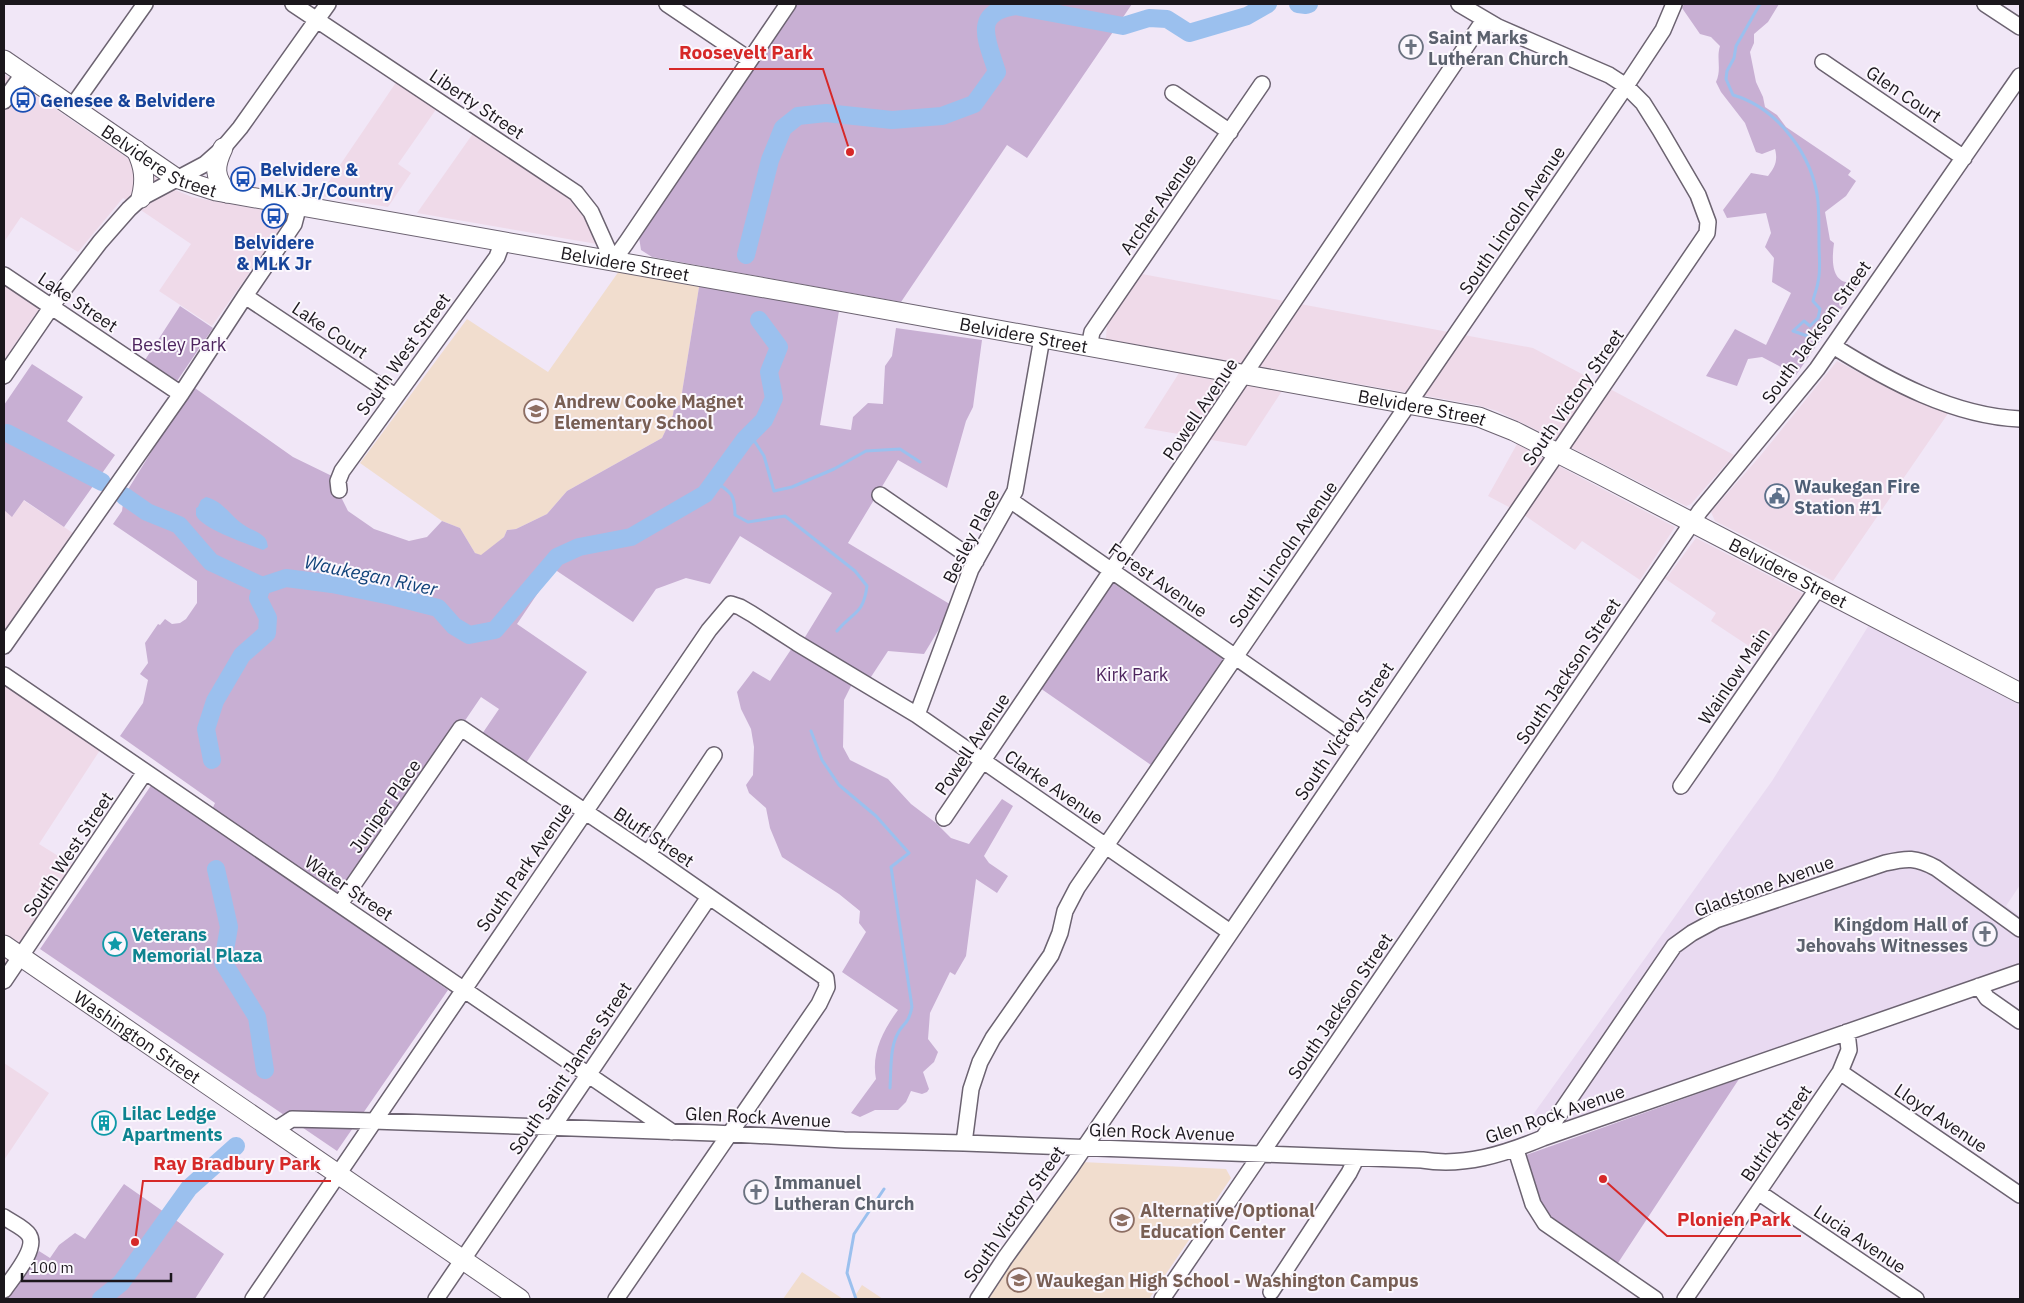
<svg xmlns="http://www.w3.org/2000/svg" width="2024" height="1303" font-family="'IBM Plex Sans',sans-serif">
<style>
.commercial{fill:#efdae9}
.built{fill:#e9daf1}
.education{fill:#f1ddce}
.green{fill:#c8afd3}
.water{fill:#9bc0ee}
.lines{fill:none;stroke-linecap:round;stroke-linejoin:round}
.stream{stroke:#9bc0ee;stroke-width:3}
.river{stroke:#9bc0ee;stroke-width:18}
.minor-casing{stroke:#6c6371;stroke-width:18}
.major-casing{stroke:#6c6371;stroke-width:21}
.minor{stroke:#fff;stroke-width:15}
.major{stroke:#fff;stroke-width:19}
.labels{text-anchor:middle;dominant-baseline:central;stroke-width:4;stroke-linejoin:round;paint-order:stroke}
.worship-label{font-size:18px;font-weight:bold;fill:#5b616d;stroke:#fbf7fd;text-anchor:start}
.street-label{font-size:18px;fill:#1b171c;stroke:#fbf7fd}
.transit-label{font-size:18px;font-weight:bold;fill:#164399;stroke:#fbf7fd;text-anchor:start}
.park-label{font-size:18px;fill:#4d245e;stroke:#fbf7fd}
.education-label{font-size:18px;font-weight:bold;fill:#785e54;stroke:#fbf7fd;text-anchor:start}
.service-label{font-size:18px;font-weight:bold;fill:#4e5e75;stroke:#fbf7fd;text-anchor:start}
.culture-label{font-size:18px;font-weight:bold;fill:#0d838f;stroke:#fbf7fd;text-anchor:start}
.water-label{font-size:19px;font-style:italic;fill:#11437a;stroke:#fbf7fd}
.leader{fill:none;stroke:#d62828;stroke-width:2}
.callout-dot{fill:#d62828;stroke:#fbf7fd;stroke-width:2}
.callout-label{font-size:19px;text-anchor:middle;font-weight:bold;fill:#d62828;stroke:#fbf7fd;stroke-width:4;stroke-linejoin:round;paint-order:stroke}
</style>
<rect width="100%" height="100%" fill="#f1e7f7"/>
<path class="commercial" d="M4,74L173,189L192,197L285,214L279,231L212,326L159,291L191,244L123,198L78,252L21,217L4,242Z
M397,81L437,108L398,164L411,173L388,207L319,196Z
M474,132L578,203L597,235V244L417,213Z
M1142,274L1533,348L1734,455L1691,504L1686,506L1545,434L1497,411L1477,405L1106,339L1107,323Z
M4,285L39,309L4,360Z
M1837,361L1890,389L1949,412L1833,581L1715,521L1711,512L1761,455Z
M1179,373L1282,391L1246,446L1144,428Z
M1517,444L1675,527L1640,580L1582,541L1575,550L1524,515L1488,496Z
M23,500L73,533L4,635V510L13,516Z
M1696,538L1804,594L1764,656L1711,621L1716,613L1664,578L1668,576Z
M4,683L102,747L39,844L76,867L4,970Z
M4,1063L49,1093L4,1160Z"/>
<path class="built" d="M1869,625L2020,705V885L2006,906L2020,916V967L1547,1127L1532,1116L1772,781Z"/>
<path class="education" d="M619,271L700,281L680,405L674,408L673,415L662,438L567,491L547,514L516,529L507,530L504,537L481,556L475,553L460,528L442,521L360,463L467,319L548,372Z
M1082,1162L1226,1169L1231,1178L1149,1299H986Z
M802,1272L843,1299H783Z
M862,1285L883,1299H853Z"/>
<path class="green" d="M797,4H1132L1027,158L1007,145L901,302L652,257L641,250L639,237Z
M1684,4H1779L1768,22L1754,34V43L1750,52L1756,82L1763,97L1765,107L1777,115L1786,127L1851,171L1848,175L1856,181L1846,196L1825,212L1830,240L1834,243C1831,265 1832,289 1861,281L1796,375L1762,357L1748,359L1737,386L1706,376L1735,329L1766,345L1791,293L1772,282L1774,258L1765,247L1771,233L1766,213L1727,218L1723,210L1751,173L1768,176C1775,167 1778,161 1775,149L1762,154L1756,152L1745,123L1721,92L1716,82C1722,69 1716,59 1720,46L1711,37L1700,34L1682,8Z
M700,281L840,305L820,425L851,430L853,417L868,403L883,404L885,366L892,356L896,328L982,340L973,407L966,421L947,488L898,460L848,543L953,606L924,654L888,651L867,683L802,642L832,593L740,536L710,584L686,578L656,589L633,622L554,569L517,624L587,672L526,763L482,734L499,709L481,697L464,722L453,730L331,908L448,990L337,1151L40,949L152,784L207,821L215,803L120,736L143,703L148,680L140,674L148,663L145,643L158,624L160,625L165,619L172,624L180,623L186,619L197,603V581L113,524L122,511L124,496L192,386L293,457L334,477L339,493L348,511L374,529L409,541L427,537L442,521L460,528L475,553L481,555L504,537L507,530L516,529L547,514L567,491L662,438L673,415L674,408L680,405Z
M180,306L213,328L177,381L145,360Z
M32,364L83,397L67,421L115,455L64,527L24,500L12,517L4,510V405Z
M1113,583L1224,660L1151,765L1040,688Z
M792,648L852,684L844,700L843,747L850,760L888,779L911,804L936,823L951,838L969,844L1002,799L1013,806L984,856L989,863L1008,876L997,893L976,879L966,956L955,975L950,972L930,1013L928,1039L938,1052L934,1062L923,1072L929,1089L927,1092L922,1094L911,1091L906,1102L898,1110H875L860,1117L851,1113L876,1079C871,1054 883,1030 898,1010L842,972L866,932L859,923L860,911L839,894L782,857L770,828L766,808L749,793L746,785L753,775L754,747L751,729L741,709L737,692L753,671L770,681Z
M1739,1079L1616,1266L1552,1219L1542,1208L1526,1155Z
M124,1184L224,1254L195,1299H6L39,1251L50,1258L59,1245L75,1233L85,1239Z"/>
<path class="water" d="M206,497C225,502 230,517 247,527C252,530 259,532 264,537C267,540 267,542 268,547L263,550L255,547C242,542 201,528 196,515C196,514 196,509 196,508L198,507L201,500Z"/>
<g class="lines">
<path class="stream" d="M1760,4L1736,46L1734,58L1727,71L1726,79L1733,95C1778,108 1813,156 1818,201C1819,215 1819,230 1819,244C1819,256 1821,270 1818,282C1817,289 1814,295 1813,301L1820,309L1818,318L1810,326L1804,321L1793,331L1819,340
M750,434L764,456L774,491L792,487L834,469L866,451L900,449L920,462
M714,481C731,492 735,494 735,515L748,522L785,516L855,571L867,586C863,616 853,611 837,631
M811,731L822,760L839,785L876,816L909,853L891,867L912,1007C908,1026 903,1022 897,1035C890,1048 891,1073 890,1088
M856,1299L847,1273L854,1234L884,1189"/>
<path class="river" d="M1298,4L1306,5L1309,4
M746,255L770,160L783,128L798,116L826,113L892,120L942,116L974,104L997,72C987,40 971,12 1016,6L1123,26L1149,18L1167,19L1189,33L1247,16L1268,4
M7,433L102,482
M124,496L147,512L179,525L211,562L262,586L286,578L332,584L391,596L438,608L454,626L469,635L495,630L557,557L579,547L631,537L705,494L745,439L764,420L774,398L769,372L779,347L759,320
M212,760L206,729L215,701L242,655L267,633L268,618L258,598L262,586
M216,869L229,927L223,962L257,1017L265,1070
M101,1299L121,1283L189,1188L236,1146"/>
<g class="minor-casing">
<path id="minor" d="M293,4L576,193L591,212L613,261L626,243L788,4
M667,4L750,60
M1985,4L2020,27
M1823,62L1964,158
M1173,93L1230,132
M4,101L23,74
M72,107L145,4
M4,275L181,394
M245,296L395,396
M1833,346C1889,381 1953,416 2020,419
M1089,347L1092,332L1262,84
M4,376L61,293L100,242L129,209L141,198L205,164L223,148L240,128L328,4
M339,490L338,481L342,471L497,257L503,241
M880,495L976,561
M1010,500L1359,743
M4,646L181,394L245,296L294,224L299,205
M4,675L672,1132
M917,715L971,569L1015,491L1042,338
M1681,786L1818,588
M944,818L1484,20
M648,854L714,755
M340,904L461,728L648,854L826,978L827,987L819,1004L616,1299
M4,981L145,772
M1979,986L1987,998L2020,1021
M1840,1072L2020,1195
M275,1130L292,1119L373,1121L714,1133L844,1140L964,1143L1422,1160C1464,1167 1504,1154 1543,1138L2020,972
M1543,1138L1674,946L1692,933L1716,920L1885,863C1907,858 1916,857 1936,868L2020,929
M964,1143L971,1089L980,1062L993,1038L1051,955L1060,933L1065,911L1077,888L1626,86L1663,30L1674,4
M1516,1150L1533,1204L1545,1223L1655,1299
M1758,1192L1916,1299
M4,1217C11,1222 25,1228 29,1235C38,1249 12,1278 4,1290
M1271,1292L1349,1173L1356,1159
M253,1299L709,630L731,604L740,607L752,614L797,643L917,715L1230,932
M436,1299L709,897
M978,1299L1005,1258L1071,1167L1707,233L1708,222L1698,195L1660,130L1643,103L1626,86L1609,75L1498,27L1459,4
M1162,1299L1700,511L1817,369L2020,76
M1685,1299L1840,1072L1849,1050L1847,1032"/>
</g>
<g class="major-casing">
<g id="major">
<path id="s1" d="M4,60L176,178L216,191L805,295L1479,417L1514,431L1599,474L2020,693"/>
<path d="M223,148C214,167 214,176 227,193"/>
<path d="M136,150C144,166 146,180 141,198"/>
<path id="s2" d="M4,945L520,1299"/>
</g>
</g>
<use href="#minor" class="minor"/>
<use href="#major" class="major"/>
</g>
<defs>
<g id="church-ring" transform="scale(1.25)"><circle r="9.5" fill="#fbf7fd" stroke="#6b7280" stroke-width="1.5"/><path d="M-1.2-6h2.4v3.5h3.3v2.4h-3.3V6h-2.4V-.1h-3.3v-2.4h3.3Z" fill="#6b7280"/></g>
<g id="bus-ring" transform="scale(1.25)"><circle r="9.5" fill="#fbf7fd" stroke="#1a4fb4" stroke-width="1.5"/><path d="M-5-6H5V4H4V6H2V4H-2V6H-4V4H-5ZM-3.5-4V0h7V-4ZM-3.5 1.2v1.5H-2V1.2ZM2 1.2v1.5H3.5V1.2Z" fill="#1a4fb4"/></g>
<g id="school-ring" transform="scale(1.25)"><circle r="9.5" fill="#fbf7fd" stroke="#8d6e63" stroke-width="1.5"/><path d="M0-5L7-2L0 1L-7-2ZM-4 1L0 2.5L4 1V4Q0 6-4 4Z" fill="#8d6e63"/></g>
<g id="civic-ring" transform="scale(1.25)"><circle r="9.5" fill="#fbf7fd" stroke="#5c6f8a" stroke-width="1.5"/><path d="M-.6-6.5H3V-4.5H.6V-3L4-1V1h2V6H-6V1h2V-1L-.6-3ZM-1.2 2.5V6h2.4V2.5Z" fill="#5c6f8a"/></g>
<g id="sight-ring" transform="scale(1.25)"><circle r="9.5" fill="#fbf7fd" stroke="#0f9aa8" stroke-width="1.5"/><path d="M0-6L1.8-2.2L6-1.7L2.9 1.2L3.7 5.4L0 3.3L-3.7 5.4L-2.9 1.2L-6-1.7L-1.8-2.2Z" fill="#0f9aa8"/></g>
<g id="building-ring" transform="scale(1.25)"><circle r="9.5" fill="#fbf7fd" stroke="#0f9aa8" stroke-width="1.5"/><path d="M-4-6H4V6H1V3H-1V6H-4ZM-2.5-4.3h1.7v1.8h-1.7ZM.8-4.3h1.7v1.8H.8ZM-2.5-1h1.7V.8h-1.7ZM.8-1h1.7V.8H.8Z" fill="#0f9aa8"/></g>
</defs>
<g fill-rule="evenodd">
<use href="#church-ring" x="1411" y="47"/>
<use href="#bus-ring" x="23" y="100"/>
<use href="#bus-ring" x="243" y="179"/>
<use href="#bus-ring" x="274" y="216"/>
<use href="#school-ring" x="536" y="411"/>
<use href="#civic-ring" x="1777" y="496"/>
<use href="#church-ring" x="1985" y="934"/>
<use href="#sight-ring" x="115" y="944"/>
<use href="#building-ring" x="104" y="1123"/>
<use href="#church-ring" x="756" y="1192"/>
<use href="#school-ring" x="1122" y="1220"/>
<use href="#school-ring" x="1019" y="1280"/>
</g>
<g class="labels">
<g class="worship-label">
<text x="1428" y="37">Saint Marks<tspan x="1428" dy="21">Lutheran Church</tspan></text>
<text x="1968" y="924" text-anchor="end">Kingdom Hall of<tspan x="1968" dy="21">Jehovahs Witnesses</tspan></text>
<text x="774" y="1182">Immanuel<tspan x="774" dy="21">Lutheran Church</tspan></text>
</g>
<g class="street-label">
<text transform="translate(1904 94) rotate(34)">Glen Court</text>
<text transform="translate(477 104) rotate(34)">Liberty Street</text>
<text stroke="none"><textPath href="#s1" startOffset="186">Belvidere Street</textPath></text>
<text transform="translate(1158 204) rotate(-55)">Archer Avenue</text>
<text transform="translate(1512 220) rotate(-56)">South Lincoln Avenue</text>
<text stroke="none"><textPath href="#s1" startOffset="666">Belvidere Street</textPath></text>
<text transform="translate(78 302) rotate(34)">Lake Street</text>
<text transform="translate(330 330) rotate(34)">Lake Court</text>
<text transform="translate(1816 332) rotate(-54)">South Jackson Street</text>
<text stroke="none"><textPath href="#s1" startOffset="1071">Belvidere Street</textPath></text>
<text transform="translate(403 354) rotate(-54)">South West Street</text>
<text transform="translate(1573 397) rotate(-55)">South Victory Street</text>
<text stroke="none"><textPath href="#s1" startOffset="1476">Belvidere Street</textPath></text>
<text transform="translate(1200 409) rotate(-56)">Powell Avenue</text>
<text transform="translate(971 536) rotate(-63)">Besley Place</text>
<text transform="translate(1283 554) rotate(-55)">South Lincoln Avenue</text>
<text stroke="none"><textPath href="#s1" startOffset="1880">Belvidere Street</textPath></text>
<text transform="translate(1158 580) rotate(35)">Forest Avenue</text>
<text transform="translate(1568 671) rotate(-56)">South Jackson Street</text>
<text transform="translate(1734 676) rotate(-56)">Wainlow Main</text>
<text transform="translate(1344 731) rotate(-56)">South Victory Street</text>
<text transform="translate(972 744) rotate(-56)">Powell Avenue</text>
<text transform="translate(1054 787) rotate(35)">Clarke Avenue</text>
<text transform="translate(385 806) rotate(-55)">Juniper Place</text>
<text transform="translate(654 837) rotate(34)">Bluff Street</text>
<text transform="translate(68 854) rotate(-56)">South West Street</text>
<text transform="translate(524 867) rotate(-55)">South Park Avenue</text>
<text transform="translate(1764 886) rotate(-20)">Gladstone Avenue</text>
<text transform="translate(349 888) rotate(34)">Water Street</text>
<text transform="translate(1340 1006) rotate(-56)">South Jackson Street</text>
<text stroke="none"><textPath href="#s2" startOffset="162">Washington Street</textPath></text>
<text transform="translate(570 1068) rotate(-56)">South Saint James Street</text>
<text transform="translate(1555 1114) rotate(-19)">Glen Rock Avenue</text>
<text transform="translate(758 1117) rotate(3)">Glen Rock Avenue</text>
<text transform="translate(1941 1118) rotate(34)">Lloyd Avenue</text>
<text transform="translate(1162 1132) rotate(2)">Glen Rock Avenue</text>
<text transform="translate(1776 1133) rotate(-56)">Butrick Street</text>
<text transform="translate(1014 1214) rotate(-55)">South Victory Street</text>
<text transform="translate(1860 1239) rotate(34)">Lucia Avenue</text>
</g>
<g class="transit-label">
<text x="40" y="100">Genesee &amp; Belvidere</text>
<text x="260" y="169">Belvidere &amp;<tspan x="260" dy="21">MLK Jr/Country</tspan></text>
<text x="274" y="242" text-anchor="middle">Belvidere<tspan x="274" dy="21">&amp; MLK Jr</tspan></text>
</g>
<g class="park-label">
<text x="179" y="344">Besley Park</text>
<text x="1132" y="674">Kirk Park</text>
</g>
<g class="education-label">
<text x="554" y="401">Andrew Cooke Magnet<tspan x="554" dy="21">Elementary School</tspan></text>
<text x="1140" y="1210">Alternative/Optional<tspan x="1140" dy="21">Education Center</tspan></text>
<text x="1036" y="1280">Waukegan High School - Washington Campus</text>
</g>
<g class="service-label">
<text x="1794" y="486">Waukegan Fire<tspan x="1794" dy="21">Station #1</tspan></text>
</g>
<g class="culture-label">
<text x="132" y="934">Veterans<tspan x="132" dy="21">Memorial Plaza</tspan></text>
<text x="122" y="1113">Lilac Ledge<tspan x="122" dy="21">Apartments</tspan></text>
</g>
<g class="water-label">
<text transform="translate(371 575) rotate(12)">Waukegan River</text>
</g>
</g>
<path class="leader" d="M850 152L823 69H669M135 1242L143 1181H331M1603 1179L1667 1236H1801"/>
<g class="callout-dot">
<circle cx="850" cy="152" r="5"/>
<circle cx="135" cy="1242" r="5"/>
<circle cx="1603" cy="1179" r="5"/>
</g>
<g class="callout-label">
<text x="746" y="59">Roosevelt Park</text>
<text x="237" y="1170">Ray Bradbury Park</text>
<text x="1734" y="1226">Plonien Park</text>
</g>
<rect width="2024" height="1303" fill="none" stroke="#1b171c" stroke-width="10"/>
<path d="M22 1273v8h149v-8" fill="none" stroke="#1b171c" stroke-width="2.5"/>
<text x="30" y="1273" font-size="15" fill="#1b171c" stroke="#fbf7fd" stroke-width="4" paint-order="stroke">100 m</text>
</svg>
